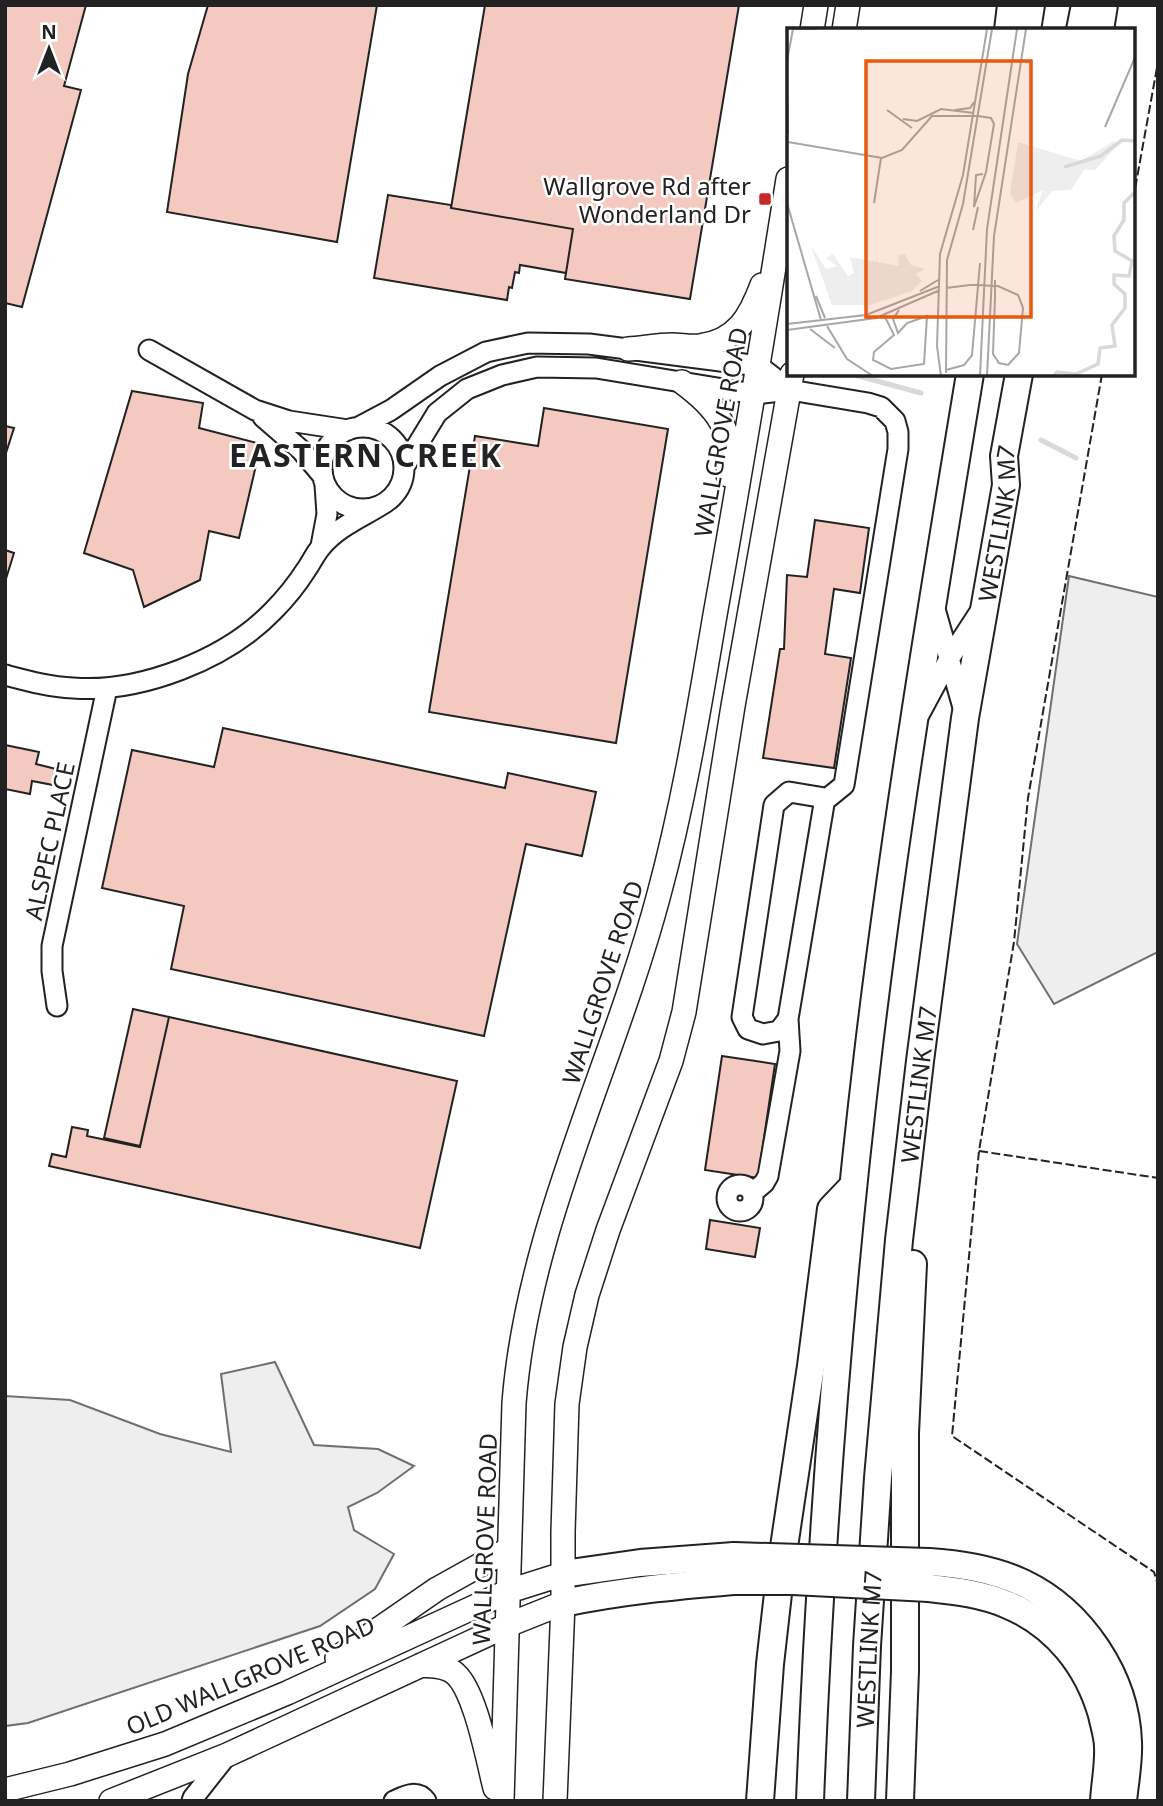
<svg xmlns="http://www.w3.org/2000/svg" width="1163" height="1806" font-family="'Noto Sans',sans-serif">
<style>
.green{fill:#eee;stroke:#6f6f6f;stroke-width:2}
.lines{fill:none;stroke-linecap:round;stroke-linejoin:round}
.stream{stroke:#d9d9d9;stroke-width:5}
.building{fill:#f3c9c0;stroke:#222;stroke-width:2}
.minor-casing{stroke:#222;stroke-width:23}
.major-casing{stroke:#222;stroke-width:26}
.highway-casing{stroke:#222;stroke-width:30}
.minor{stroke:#fff;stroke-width:19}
.major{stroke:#fff;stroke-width:23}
.highway{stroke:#fff;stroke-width:26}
.highway-bridge-casing{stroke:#222;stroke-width:30;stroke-linecap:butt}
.highway-bridge{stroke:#fff;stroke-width:26}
.fence{stroke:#222;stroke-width:2;stroke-dasharray:9 3.5;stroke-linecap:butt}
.poi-dot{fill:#c62828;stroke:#fff;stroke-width:2.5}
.labels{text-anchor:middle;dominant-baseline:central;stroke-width:5;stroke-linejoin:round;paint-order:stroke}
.poi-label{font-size:24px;fill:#222;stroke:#fff;text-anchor:end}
.street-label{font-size:24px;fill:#222;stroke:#fff}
.district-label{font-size:32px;font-weight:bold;letter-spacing:2px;fill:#222;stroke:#fff}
.inset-river{fill:none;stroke:#d9d9d9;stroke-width:3.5}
.inset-road{fill:none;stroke:#a7a7a7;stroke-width:2}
.view{fill:#e8590c;fill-opacity:0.15;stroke:#e8590c;stroke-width:3.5}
.inset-edge{fill:none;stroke:#222;stroke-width:3.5}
</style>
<rect width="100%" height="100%" fill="#fff"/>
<path class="green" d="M1069,576L1158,597V952L1054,1004L1017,944Z
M275,1362L314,1445L378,1449L414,1466L377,1493L348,1507L354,1530L394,1554L375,1589L320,1626L28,1723L5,1726V1396L70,1400L160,1434L231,1452L221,1374Z"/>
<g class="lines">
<path class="stream" d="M851,374L921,393
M1041,440L1076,458"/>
</g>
<path class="building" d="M5,5H86L64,86L81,90L22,307L5,303Z
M208,5H377L337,242L167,212L188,74Z
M485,5H739L690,299L565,279L573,229L451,208Z
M388,195L451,205V208L573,229L566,273L520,265L519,273L515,272L512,288L509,287L507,300L374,278Z
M132,391L203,403L199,428L261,444L239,538L209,531L200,580L144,607L133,570L84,553Z
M544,408L668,429L616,743L429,712L475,436L538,446Z
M5,426L14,428L5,456Z
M815,520L869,528L860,593L834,589L825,654L851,658L834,768L763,758L780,649H784L787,575L807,577Z
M5,550L14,553L5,582Z
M223,728L505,788L508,773L596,792L582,856L526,844L484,1036L171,969L184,906L102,888L132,750L214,767Z
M5,745L39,752L36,764L56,769L53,785L32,781L30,794L5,789Z
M133,1009L169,1017L140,1146L104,1138Z
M169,1017L457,1081L420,1248L49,1166L52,1154L66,1157L72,1127L88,1130L87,1136L140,1147Z
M722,1056L775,1064L758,1178L705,1170Z
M710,1220L760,1228L755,1257L706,1249Z"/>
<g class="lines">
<g class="minor-casing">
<path id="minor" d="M149,350L255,410L289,421L348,430
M263,417L301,450L322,475
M359,427L391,410L440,376L486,352L528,343L589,344L759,366L790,390
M322 468a41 41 0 1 1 82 0a41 41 0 1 1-82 0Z
M404,467L437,413L467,389L502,375L537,367L596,368L754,394L790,390L868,403L881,407L895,421L898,432V449L844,785L828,798H825L789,792L774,805L742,1017L748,1029L763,1034L779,1031L788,1019L825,798
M321,546L327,514L325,485
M935,609L964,711
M5,675C28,681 50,687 73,688C140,693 226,660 273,611C285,599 297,584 306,570C311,563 315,554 321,547C338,526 365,516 386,502
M920,713L949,659L981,610
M57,1006L52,971V946L107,688
M727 1198a13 13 0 1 1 26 0a13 13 0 1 1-26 0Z
M752,1193L764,1183L768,1176L790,1051L788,1019
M192,1801L193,1798L227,1755
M394,1801C405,1796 417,1789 426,1801"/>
</g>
<g class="major-casing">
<path id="major" d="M812,30L816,5
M844,30L848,5
M628,349C643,348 658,345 672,345C681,345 691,347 700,346C737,341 750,317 762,285
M682,382C717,408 735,430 728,475
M337,1658L437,1589L509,1549
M421,1665C432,1666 444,1665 453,1672C475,1687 488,1761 495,1788
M5,1790L70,1774L165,1744L287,1693L509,1591L563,1574
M111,1801L227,1755L508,1625L563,1603
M502,1801L514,1403C528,1226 614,1064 659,894C684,802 699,709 715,615C741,470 765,325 788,179
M555,1801L563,1603V1532L567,1404L575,1347L587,1295L608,1230L671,1061L684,1012L733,706L792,374"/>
</g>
<g class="highway-casing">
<g id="highway">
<path d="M1008,30L1011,5"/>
<path d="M1027,30L1031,5"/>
<path d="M1080,30L1085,5"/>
<path d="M1100,30L1104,5"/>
<path d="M929,1562C962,1564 993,1569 1023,1583C1082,1611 1126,1677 1128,1742C1129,1761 1125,1781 1123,1801"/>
<path d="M563,1574L640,1563L734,1556"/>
<path d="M929,1588C956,1591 983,1594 1008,1605C1056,1625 1088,1666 1102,1715C1104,1725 1108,1737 1108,1747C1109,1764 1105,1783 1104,1801"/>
<path d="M563,1603C621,1591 674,1586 733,1581"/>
<path d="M760,1801L770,1664L781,1567L811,1366L831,1209L853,1186"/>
<path d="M810,1801C820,1548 839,1296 869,1045C896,821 933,598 970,374"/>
<path id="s1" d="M861,1801L867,1646L878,1478L899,1240L920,1061L965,718L1006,485L1004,456L1019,374"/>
<path d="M900,1801L905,1671V1433L913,1264"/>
</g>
</g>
<use href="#minor" class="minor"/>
<use href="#major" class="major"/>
<use href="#highway" class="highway"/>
<g class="highway-bridge-casing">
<path id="highway-bridge" d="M734,1556L929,1562
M733,1581H793L929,1588"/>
</g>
<use href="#highway-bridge" class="highway-bridge"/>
<path class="fence" d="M1133,200L1158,62
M1102,374L1028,798L1014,942L979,1151L952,1436L1154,1572L1158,1585
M979,1151L1158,1178"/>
</g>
<rect class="poi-dot" x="758" y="192" width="14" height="14" rx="3.5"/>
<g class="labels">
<g class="poi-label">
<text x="751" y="185">Wallgrove Rd after<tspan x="751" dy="28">Wonderland Dr</tspan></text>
</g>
<g class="street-label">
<text transform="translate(720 432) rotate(-80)">WALLGROVE ROAD</text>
<text stroke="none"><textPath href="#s1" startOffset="1286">WESTLINK M7</textPath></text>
<text transform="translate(49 841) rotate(-78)">ALSPEC PLACE</text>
<text transform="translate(602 982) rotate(-72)">WALLGROVE ROAD</text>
<text stroke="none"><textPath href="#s1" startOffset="719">WESTLINK M7</textPath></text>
<text transform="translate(484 1539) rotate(-88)">WALLGROVE ROAD</text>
<text stroke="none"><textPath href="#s1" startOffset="152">WESTLINK M7</textPath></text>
<text transform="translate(250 1675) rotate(-23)">OLD WALLGROVE ROAD</text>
</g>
<g class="district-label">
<text x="366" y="454">EASTERN CREEK</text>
</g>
</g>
<g transform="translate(787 28)">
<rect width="348" height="348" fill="#fff"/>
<path d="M327,113L331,117L308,142H297L284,162L265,163L248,184L256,162L229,175L223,166L231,114L294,133ZM24,218L39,241L50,238L39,230L46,226L61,248L67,245L63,229L112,238L111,227L118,226L124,237L138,241L129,246L135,253L125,263L83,277H45Z" fill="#eee"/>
<path class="inset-river" d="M277,139L314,128L335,112L349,113M266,348L270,344L289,346L311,336L313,320L328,318L325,297L338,280V266L327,256V247L342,248L345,233L328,223L327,208L337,192V175L349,163"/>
<path class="inset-road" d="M7,1H30M0,33L6,1M0,53L1,106M100,82L125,100M168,82L183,80L187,74M116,91L130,93L154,81L187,85M318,99L349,27M1,114L95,130L115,122L145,88H191L204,90L207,96L199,144L187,179L189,147L196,146M0,175L34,292M87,175L94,130M186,202L191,179M159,260L183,257H192L206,258H211L231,267L236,280L232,325L221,337L212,335L206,326L208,269V252M133,263L151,252M29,268L38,290M97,287L107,307L87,324L86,332L104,341L137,336L140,288L120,295L111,305L106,291L112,282M0,296L79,287L153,258M40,298L60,331L86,348M23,301L48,320M0,302L89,290L153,262M159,342L177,337L185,327L193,235M159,345L160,232L176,176L205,1M154,348L150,318L153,226L176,147L200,1M193,348L200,201L230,1M200,348L207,208L239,1"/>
<path class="view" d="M79,33H244V289H79Z"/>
<rect width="348" height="348" class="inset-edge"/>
</g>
<rect width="1163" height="1806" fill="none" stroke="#222222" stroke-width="14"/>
<g transform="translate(49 49)" stroke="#ffffff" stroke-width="5" paint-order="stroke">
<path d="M0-5L12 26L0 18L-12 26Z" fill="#222222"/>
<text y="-10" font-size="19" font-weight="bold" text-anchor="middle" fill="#222222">N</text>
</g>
</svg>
